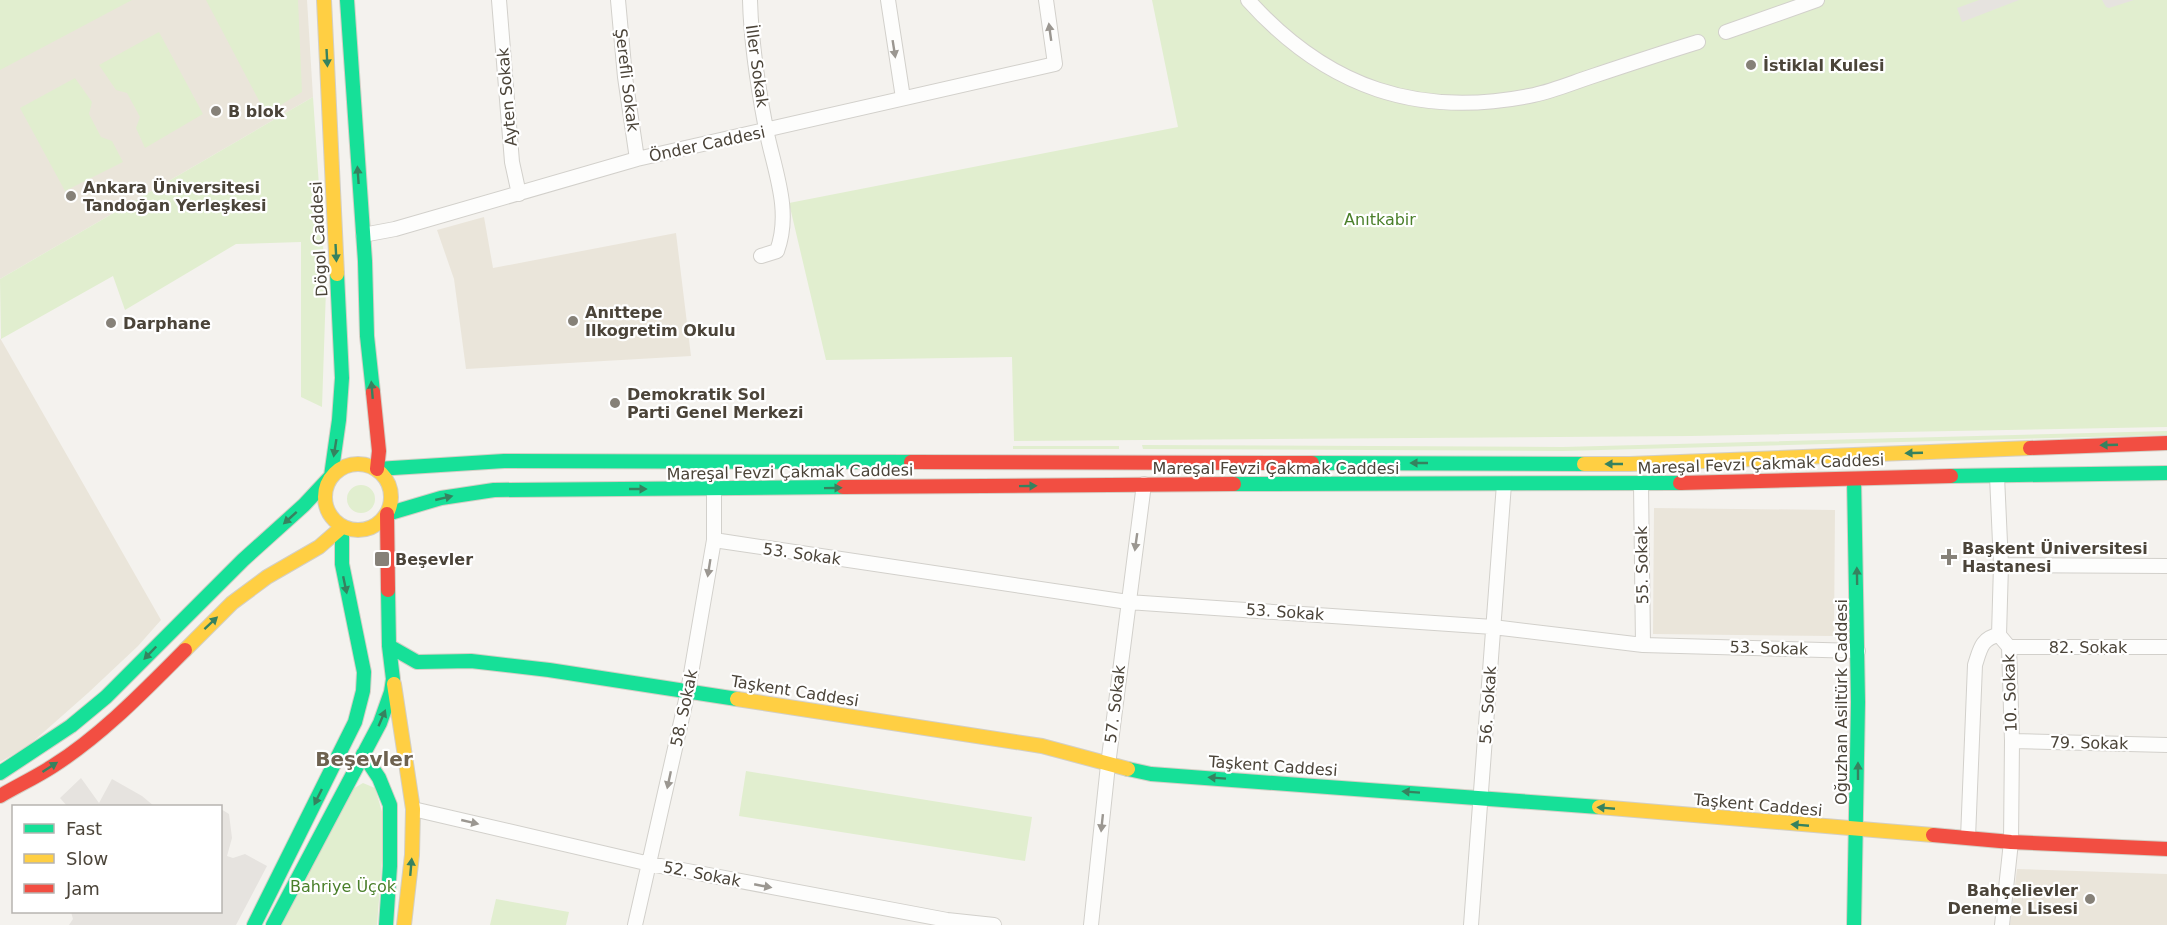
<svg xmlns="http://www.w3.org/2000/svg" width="2167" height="925" font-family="'DejaVu Sans',sans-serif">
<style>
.education{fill:#eae5da}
.green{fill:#e1eecf}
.parking{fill:#e6e3df}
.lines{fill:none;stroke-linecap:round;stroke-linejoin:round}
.street-casing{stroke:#d2d0cb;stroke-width:16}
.fast-casing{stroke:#d3cfc5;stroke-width:16}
.slow-casing{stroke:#d3cfc5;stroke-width:16}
.jam-casing{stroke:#d3cfc5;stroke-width:16}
.street{stroke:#fdfdfc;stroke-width:14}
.fast{stroke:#16e098;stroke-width:14}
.slow{stroke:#ffcf43;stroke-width:14}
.jam{stroke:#f24e42;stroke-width:14}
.oneway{fill:#9b9791}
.oneway2{fill:#36825f}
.poi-dot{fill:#868178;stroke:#fff;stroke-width:2}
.labels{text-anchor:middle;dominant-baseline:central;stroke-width:4.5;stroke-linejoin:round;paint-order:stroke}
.poi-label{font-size:16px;font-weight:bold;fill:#4b4439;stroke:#fff;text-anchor:start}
.street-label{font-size:16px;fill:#4b4439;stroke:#fff}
.park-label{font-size:16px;fill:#4a7f2a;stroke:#fff}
.quarter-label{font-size:20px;font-weight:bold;fill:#6e6250;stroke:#fff}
</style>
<rect width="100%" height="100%" fill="#f4f2ee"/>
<path class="education" d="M0,0H307L313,97L0,279Z
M484,217L493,268L676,233L691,356L466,369L454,279L437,230Z
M0,338L161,620L138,646L88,693L28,746L0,762Z
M1654,508L1835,510L1834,636L1653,634Z
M2017,869L2167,874V925H2010Z"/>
<path class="green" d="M0,0H132L0,70Z
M206,0H298L302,92L266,114Z
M1152,0H2167V427L1691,436L1014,441L1012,357L826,360L789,203L1178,127Z
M159,32L203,114L145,148L136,128L140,117L127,93L116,90L99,65Z
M75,78L92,102L89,114L101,137L112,141L123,162L65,191L20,108Z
M313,97L326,289L322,407L301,397V242L236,244L125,310L113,276L1,339L0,279Z
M2167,431V435L1563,451L1143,449L1142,445L1563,447Z
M1013,446H1119V449H1013Z
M347 499a14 14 0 1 1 28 0a14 14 0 1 1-28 0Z
M746,771L1032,817L1025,861L739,816Z
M363,783L375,788L385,822L377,925H281L351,790Z
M496,899L569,912L566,925H490Z"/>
<path class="parking" d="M1979,0H2019L1962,22L1957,8Z
M2102,0H2134L2109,8L2106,7Z
M81,778L99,803L112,779L142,796L154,806H67L60,798Z
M221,809L229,814L232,838L227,856L233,858L245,854L267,866L236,925H69L73,919L71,912H220Z"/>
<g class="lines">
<g class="street-casing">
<path id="street" d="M499,0L512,162L519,194
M618,0L625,77L637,159
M750,0C751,43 758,87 766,129C774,170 792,210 777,251L761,256
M888,0L903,98
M1248,0C1327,88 1419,119 1534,95C1553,91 1572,83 1590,77C1626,65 1662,53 1698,42
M1726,32L1817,0
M363,235L395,229L637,159L1055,64L1046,0
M1997,476L2001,565L1999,635L2009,647L2012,741L2011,842L2002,925
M1641,484L1643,645
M714,540L1128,602L1493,627L1643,645L1858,651
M2001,565L2167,566
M2009,647H2167
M2012,741L2167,745
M413,809L650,864L947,920L994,925
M1968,838L1975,665C1980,650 1981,638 1999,635
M635,925L688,691L714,540V489
M1091,925L1108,765L1144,484
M1471,925L1504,484"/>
</g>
<g class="fast-casing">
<path id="fast" d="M347,0L365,261L367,336L373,392
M1312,463L1584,464
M377,469L504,461L911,462
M331,476L339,420L342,378L337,274
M1951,476L2167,473
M1854,479L1858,702L1854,925
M1234,484L1680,483
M387,514L441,498L494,490L843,487
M389,646L417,662L471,661L549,670L737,699
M363,754L379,778L390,805V866L386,925
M1128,769L1151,774L1599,807
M0,773L71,726L106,697L243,560L304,505L331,476
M254,925L355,722L363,691L364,672L342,564V527
M273,925L380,723L391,692L393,679L389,646L388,590"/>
</g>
<g class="slow-casing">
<path id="slow" d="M324,0L337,274
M325 497a33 33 0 1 1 66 0a33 33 0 1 1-66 0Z
M1584,464H1630L2030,448
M185,650L232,603L267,577L319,547L342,527
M394,684L413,809L412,855L404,925
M737,699L1042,746L1128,769
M1599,807L1933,835"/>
</g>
<g class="jam-casing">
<path id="jam" d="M373,392L379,451L377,469
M2030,448L2167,443
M911,462L1312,463
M1680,483L1951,476
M843,487L1234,484
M387,514L388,590
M0,796C17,786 36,777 53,766C102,735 144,691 185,650
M1933,835L2011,842L2167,849"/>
</g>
<use href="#street" class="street"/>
<use href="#fast" class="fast"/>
<use href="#slow" class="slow"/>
<use href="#jam" class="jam"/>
</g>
<defs><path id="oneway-solid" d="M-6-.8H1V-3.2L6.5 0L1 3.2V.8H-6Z" transform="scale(1.5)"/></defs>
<g class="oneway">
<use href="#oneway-solid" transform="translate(1050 32) rotate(-98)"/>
<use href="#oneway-solid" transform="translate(894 49) rotate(81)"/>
<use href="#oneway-solid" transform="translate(1136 542) rotate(98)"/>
<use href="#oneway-solid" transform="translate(709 568) rotate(99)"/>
<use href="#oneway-solid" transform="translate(669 780) rotate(102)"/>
<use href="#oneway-solid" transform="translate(470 822) rotate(13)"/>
<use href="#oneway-solid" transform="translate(1102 823) rotate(96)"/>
<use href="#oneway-solid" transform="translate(763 886) rotate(11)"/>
</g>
<g class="oneway2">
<use href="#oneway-solid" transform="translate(327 58) rotate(87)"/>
<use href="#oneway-solid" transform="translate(358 175) rotate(-94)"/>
<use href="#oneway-solid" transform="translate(336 253) rotate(87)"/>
<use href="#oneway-solid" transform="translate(372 390) rotate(-95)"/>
<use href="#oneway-solid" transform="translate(2109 445) rotate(178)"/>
<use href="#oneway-solid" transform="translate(335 448) rotate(99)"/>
<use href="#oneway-solid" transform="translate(1914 453) rotate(178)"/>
<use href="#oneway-solid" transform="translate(1419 463) rotate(-180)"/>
<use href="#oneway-solid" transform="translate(1614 464) rotate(-180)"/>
<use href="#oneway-solid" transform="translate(1028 486) rotate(-1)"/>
<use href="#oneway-solid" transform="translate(833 488) rotate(-1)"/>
<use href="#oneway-solid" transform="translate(638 489)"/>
<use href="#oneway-solid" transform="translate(444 498) rotate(-13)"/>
<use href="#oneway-solid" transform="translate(290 518) rotate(138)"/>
<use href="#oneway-solid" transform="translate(1857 576) rotate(-91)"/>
<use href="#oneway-solid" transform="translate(345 585) rotate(78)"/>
<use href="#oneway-solid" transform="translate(211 623) rotate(-43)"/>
<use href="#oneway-solid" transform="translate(150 653) rotate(134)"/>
<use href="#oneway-solid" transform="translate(382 718) rotate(-67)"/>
<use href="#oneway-solid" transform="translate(50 767) rotate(-33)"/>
<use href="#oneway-solid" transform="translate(1858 771) rotate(-90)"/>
<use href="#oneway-solid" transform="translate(1217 778) rotate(-176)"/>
<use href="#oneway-solid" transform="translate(1411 792) rotate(-176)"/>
<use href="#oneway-solid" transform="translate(318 797) rotate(116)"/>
<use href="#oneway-solid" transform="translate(1606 808) rotate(-175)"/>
<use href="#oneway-solid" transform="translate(1800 825) rotate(-175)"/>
<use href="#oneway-solid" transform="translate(411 867) rotate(-85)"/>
</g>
<g class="poi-dot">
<circle cx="1751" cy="65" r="6"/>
<circle cx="216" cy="111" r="6"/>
<circle cx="71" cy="196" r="6"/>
<circle cx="573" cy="321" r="6"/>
<circle cx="111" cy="323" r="6"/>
<circle cx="615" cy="403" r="6"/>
<path d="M1946 548h6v6h6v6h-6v6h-6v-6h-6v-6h6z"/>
<rect x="374" y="551" width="16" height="16" rx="3"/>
<circle cx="2090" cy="899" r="6"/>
</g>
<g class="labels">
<g class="poi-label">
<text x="1763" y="65">İstiklal Kulesi</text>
<text x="228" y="111">B blok</text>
<text x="83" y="187">Ankara Üniversitesi<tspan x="83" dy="18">Tandoğan Yerleşkesi</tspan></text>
<text x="585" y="312">Anıttepe<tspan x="585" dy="18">Ilkogretim Okulu</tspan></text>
<text x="123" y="323">Darphane</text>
<text x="627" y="394">Demokratik Sol<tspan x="627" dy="18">Parti Genel Merkezi</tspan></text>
<text x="1962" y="548">Başkent Üniversitesi<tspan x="1962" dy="18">Hastanesi</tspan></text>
<text x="395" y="559">Beşevler</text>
<text x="2078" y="890" text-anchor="end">Bahçelievler<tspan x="2078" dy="18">Deneme Lisesi</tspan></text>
</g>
<g class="street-label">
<text transform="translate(757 66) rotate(82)">İller Sokak</text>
<text transform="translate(627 80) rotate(83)">Şerefli Sokak</text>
<text transform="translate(507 97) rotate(-95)">Ayten Sokak</text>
<text transform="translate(707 144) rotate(-12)">Önder Caddesi</text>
<text transform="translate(319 239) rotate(-93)">Dögol Caddesi</text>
<text transform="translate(1761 464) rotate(-2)">Mareşal Fevzi Çakmak Caddesi</text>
<text x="1276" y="468">Mareşal Fevzi Çakmak Caddesi</text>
<text transform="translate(790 472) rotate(-1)">Mareşal Fevzi Çakmak Caddesi</text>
<text transform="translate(802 554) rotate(8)">53. Sokak</text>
<text transform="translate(1642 565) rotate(-91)">55. Sokak</text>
<text transform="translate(1285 612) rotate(4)">53. Sokak</text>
<text x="2088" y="647">82. Sokak</text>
<text transform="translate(1769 648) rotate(2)">53. Sokak</text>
<text transform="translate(795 691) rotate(9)">Taşkent Caddesi</text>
<text transform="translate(2010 693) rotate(-92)">10. Sokak</text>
<text transform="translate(1841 702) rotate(-90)">Oğuzhan Asiltürk Caddesi</text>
<text transform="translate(1115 704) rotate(-83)">57. Sokak</text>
<text transform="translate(1488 705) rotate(-86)">56. Sokak</text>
<text transform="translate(684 708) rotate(-78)">58. Sokak</text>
<text transform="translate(2089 743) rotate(1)">79. Sokak</text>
<text transform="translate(1273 766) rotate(4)">Taşkent Caddesi</text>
<text transform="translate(1758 805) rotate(5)">Taşkent Caddesi</text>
<text transform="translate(702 874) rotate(11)">52. Sokak</text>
</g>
<g class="park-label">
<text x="1380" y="219">Anıtkabir</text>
<text x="343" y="886">Bahriye Üçok</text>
</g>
<g class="quarter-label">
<text x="364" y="759">Beşevler</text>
</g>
</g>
<rect x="12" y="805" width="210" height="108" fill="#ffffff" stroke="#b7b4b0" stroke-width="1.5"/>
<rect x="24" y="824" width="30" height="9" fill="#16e098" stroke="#b7b4b0" stroke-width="1.5"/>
<text x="66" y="835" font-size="18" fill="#4b4439">Fast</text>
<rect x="24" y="854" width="30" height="9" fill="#ffcf43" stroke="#b7b4b0" stroke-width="1.5"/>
<text x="66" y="865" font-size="18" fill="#4b4439">Slow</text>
<rect x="24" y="884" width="30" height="9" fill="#f24e42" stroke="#b7b4b0" stroke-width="1.5"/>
<text x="66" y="895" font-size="18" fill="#4b4439">Jam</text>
</svg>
